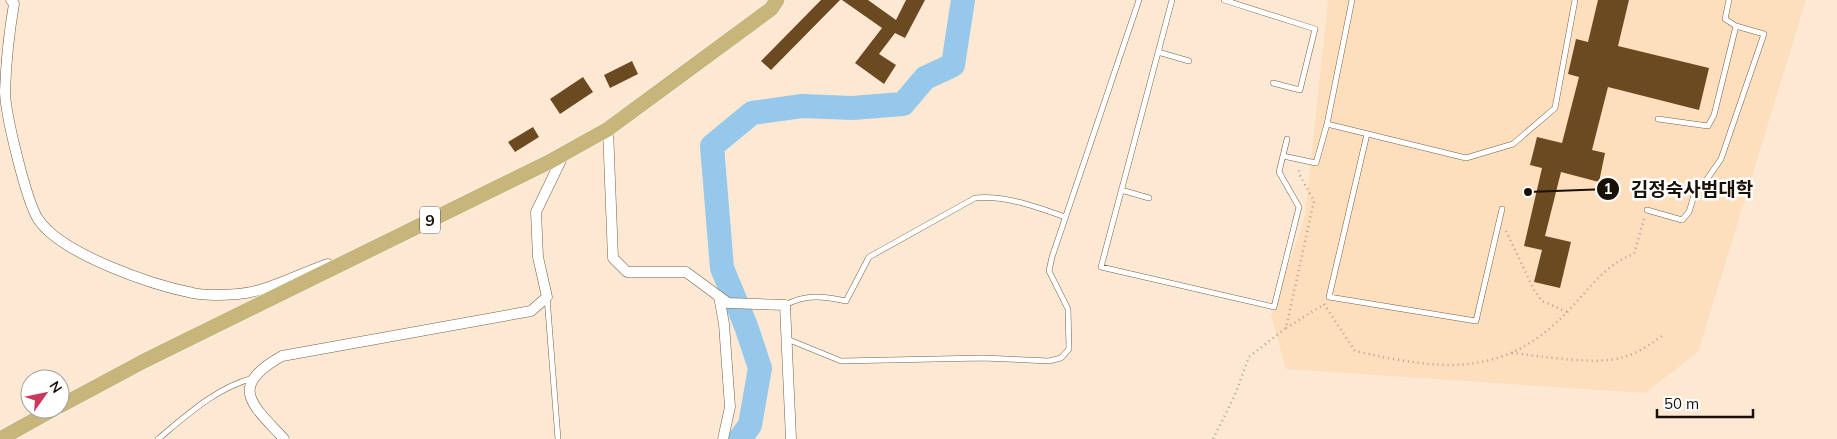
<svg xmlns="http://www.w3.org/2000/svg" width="1837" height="439" font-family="Mulish,'Noto Sans KR',sans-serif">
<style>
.built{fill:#fddebd}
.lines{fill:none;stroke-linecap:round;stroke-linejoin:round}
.river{stroke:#95c8eb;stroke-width:24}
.building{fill:#6c4a21}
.lane-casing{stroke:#766048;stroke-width:6}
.street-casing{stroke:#766048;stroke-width:11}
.primary-casing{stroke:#fff;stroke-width:16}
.path{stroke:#b3a391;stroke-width:2.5;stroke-dasharray:1 4;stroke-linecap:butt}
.lane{stroke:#fff;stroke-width:5}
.street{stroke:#fff;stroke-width:10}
.primary{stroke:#c7b57a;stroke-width:15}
.labels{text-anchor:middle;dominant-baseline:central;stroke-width:5;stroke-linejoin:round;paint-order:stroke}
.shield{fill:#fff;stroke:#5e5851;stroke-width:1}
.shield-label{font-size:16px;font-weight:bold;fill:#191007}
.leader{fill:none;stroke:#191007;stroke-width:2}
.callout-dot{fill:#191007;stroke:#fff;stroke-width:2}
.mark-label{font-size:15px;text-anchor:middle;font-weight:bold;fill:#fff}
.callout-label{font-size:19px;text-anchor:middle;font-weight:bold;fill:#191007;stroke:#fff;stroke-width:5;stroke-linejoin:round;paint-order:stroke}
</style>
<rect width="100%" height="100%" fill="#fde9d3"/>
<path class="built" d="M1328,0H1806L1698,352L1645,393L1286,369L1271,316L1305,216Z"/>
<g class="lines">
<path class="river" d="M740,439L750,425L760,368L746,326L722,268L712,146L752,113L802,106L852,108L903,104L925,78L953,65L963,0"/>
</g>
<path class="building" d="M821,0H840L771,70L761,61Z
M842,0H868L896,20L906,0H925L905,38L895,33L879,54L896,65L884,84L855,63L882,28Z
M1598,0H1629L1618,46L1709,68L1699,110L1608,87L1592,150L1605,153L1599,182L1561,172L1545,236L1571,242L1560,288L1534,282L1542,250L1524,246L1542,168L1530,165L1537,137L1562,143L1579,77L1568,74L1576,39L1588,42Z
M632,61L638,74L610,88L604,75Z
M583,77L593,92L560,114L550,99Z
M533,127L539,137L515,152L508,142Z"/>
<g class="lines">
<g class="lane-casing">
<path id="lane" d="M1172,0L1101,267L1274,307L1299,207L1279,172L1287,139
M1224,0L1315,29L1300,90L1273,83
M1352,0L1327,124L1466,158L1513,144L1555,108L1575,0
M1158,52L1189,61
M1658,119L1708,126L1714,115L1736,26
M1367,134L1329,297L1476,321L1502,209
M1283,156L1316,163L1327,124
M1121,190L1149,198
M1647,210L1682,220L1689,212L1695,192L1705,182L1721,159L1764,34L1736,26L1725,19L1729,0
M547,297L558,439
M785,305C806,294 823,296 846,301L869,257L975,198C1005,195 1037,207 1065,217
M787,339L841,361L983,358L1049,361L1061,358L1069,349L1068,309L1049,271L1052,257L1139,0
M158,439C187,415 216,388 253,378"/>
</g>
<g class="street-casing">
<path id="street" d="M11,0L14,4C9,33 6,62 5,91C5,113 26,200 38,219C61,254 152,285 193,293C206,296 224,295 238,294C266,292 301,273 328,264
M608,129L613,258L627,272H686L728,303L785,305L791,439
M719,296L724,324L730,407L723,439
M284,439C252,404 227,387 282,356L531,311L547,297L538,257L536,212L564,154"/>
</g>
<g class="primary-casing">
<path id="primary" d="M60,406L144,361L549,162L608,129L771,9L777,0
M0,439L54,409"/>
</g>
<path class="path" d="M1506,231L1534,290L1542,301L1567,312
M1324,304L1355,351C1441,370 1503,380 1569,310C1589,289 1606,264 1634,254L1644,219
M1286,328L1323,305
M1512,353C1542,356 1596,366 1624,357C1639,353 1652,343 1665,334
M1213,439L1234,397L1249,357L1286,328L1314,201L1299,174V168"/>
<use href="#lane" class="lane"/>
<use href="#street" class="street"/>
<use href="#primary" class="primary"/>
</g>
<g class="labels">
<rect class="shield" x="420" y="206.5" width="20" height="27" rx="4"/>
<g class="shield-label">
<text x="430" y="220">9</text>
</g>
</g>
<path class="leader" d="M1528 192L1608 189"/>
<g class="callout-dot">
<circle cx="1528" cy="192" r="5"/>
<circle cx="1608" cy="189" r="12"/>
</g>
<g class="mark-label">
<text x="1608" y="194">1</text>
</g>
<g class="callout-label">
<text x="1692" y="196">김정숙사범대학</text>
</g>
<g transform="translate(45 394) rotate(57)"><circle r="24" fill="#ffffff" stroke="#a39f9c"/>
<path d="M0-4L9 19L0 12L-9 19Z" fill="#c9395b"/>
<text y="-8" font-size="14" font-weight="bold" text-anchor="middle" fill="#191007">N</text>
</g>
<path d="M1657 409v8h96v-8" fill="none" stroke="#191007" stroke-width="2.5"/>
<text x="1664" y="409" font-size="15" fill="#191007" stroke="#ffffff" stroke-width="4" paint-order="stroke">50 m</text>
</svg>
